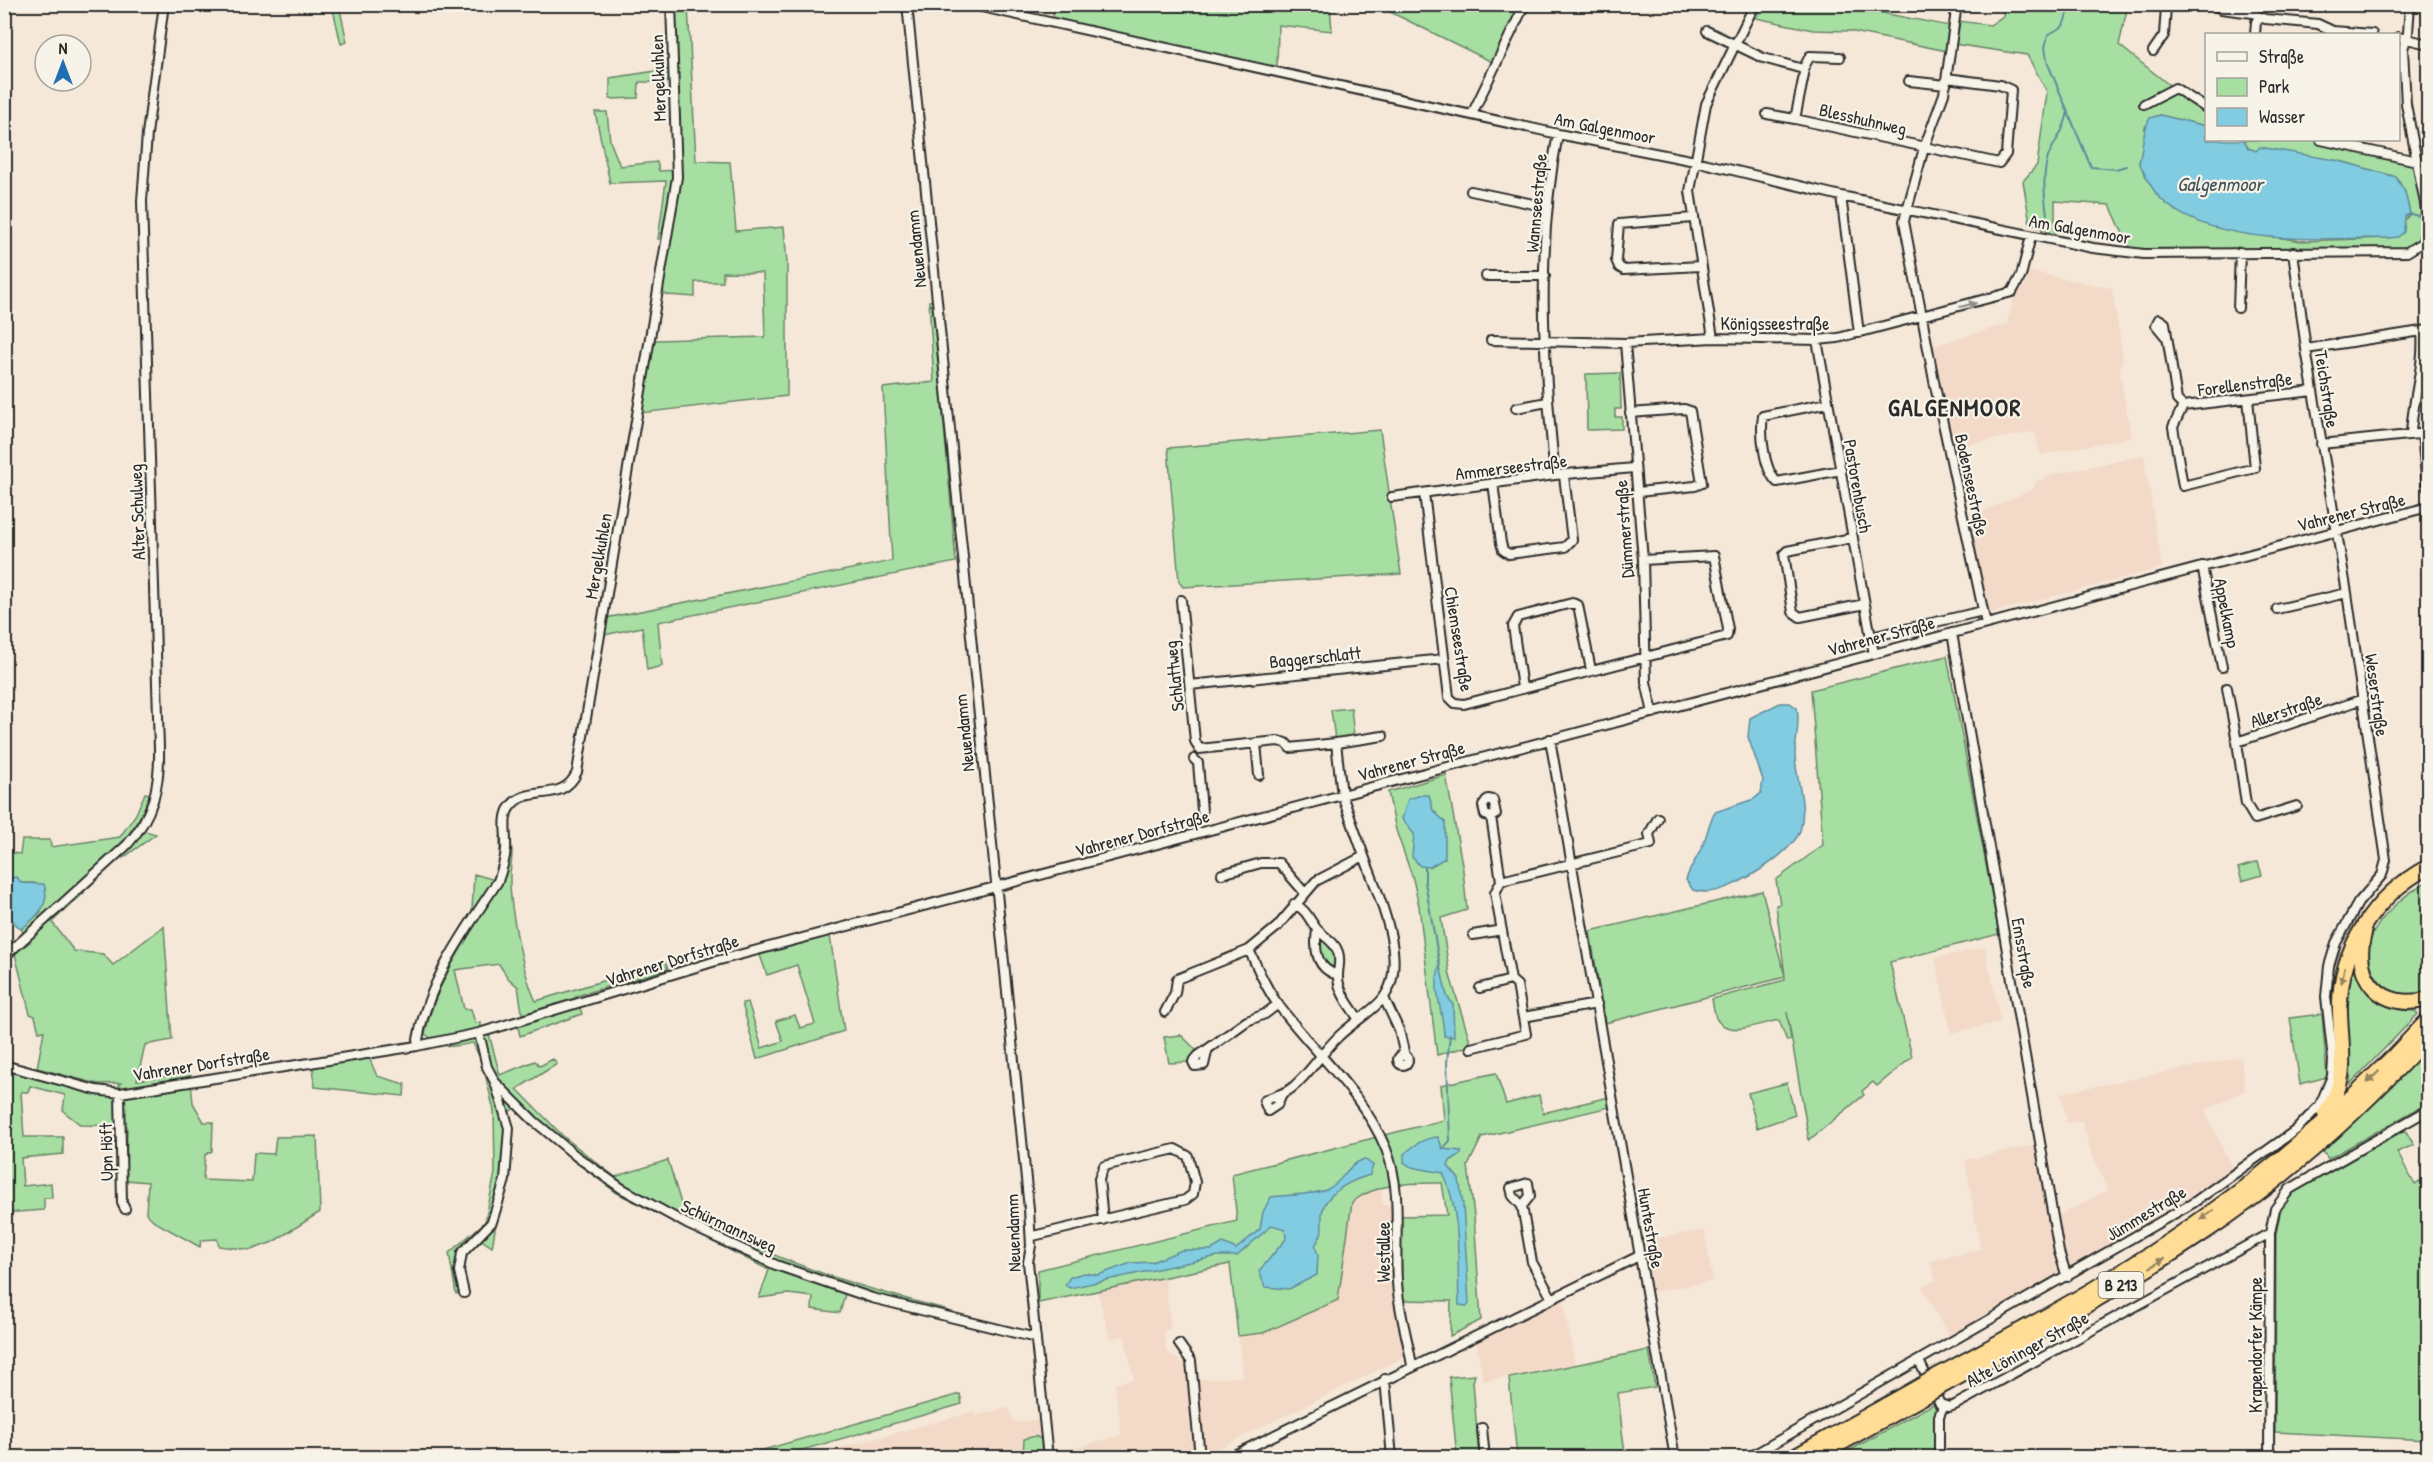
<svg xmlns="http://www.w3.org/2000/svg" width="2433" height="1462" font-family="'Patrick Hand',sans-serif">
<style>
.built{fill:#f3dac8}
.green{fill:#a7dfa3;stroke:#698567;stroke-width:1.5}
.water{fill:#82cce2;stroke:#5f8c99;stroke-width:1.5}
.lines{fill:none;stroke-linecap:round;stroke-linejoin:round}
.stream{stroke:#5f8c99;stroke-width:2}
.street-casing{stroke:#2b2b2b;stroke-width:12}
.highway-casing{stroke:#2b2b2b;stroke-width:18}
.street{stroke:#f7f3e8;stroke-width:8}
.highway{stroke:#ffdd96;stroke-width:14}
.highway-bridge-casing{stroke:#2b2b2b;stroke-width:18;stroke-linecap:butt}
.highway-bridge{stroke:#ffdd96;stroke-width:14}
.oneway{fill:#918f8a}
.oneway2{fill:#958460}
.labels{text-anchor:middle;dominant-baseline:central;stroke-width:4.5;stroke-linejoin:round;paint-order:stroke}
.shield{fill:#f7f3e8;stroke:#686764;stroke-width:1.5}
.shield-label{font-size:16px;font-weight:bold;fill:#2b2b2b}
.street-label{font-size:18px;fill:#2b2b2b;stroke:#f7f3e8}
.water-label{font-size:20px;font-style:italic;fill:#415359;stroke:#f7f3e8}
.district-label{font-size:24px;font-weight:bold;letter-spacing:1.5px;fill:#2b2b2b;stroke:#f7f3e8}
</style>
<rect width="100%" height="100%" fill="#f5e8d9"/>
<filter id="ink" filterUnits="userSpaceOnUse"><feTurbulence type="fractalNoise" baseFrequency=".0167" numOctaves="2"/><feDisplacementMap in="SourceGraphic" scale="12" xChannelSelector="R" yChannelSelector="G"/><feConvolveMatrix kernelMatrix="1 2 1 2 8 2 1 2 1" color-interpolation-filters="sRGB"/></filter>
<g filter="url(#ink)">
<path class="built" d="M2028,271L2112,288L2123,357L2120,370L2122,385L2132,437L2041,455L2034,432L1954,447L1933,346L2007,324L2014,297L2026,284Z
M2144,455L2162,568L1987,614L1968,518L2033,489L2035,482L2054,474Z
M1985,947L2001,1022L1951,1033L1935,958Z
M2241,1057L2245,1090L2205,1111L2233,1170L2069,1269L1949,1336L1922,1287L1935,1280L1930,1261L1980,1249L1965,1160L2039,1144L2050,1209L2056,1207L2060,1215L2108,1190L2091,1153L2082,1121L2067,1123L2061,1093Z
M1381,1188L1383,1205L1393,1204L1392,1289L1407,1356L1209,1453L1203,1450L1196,1380L1243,1376L1238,1336L1263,1333L1348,1224L1352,1203L1363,1194Z
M1704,1230L1713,1281L1653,1292L1644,1240Z
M1165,1277L1171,1330H1165L1166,1351L1186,1365L1194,1457H1057L1056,1453L1121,1435L1115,1384L1134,1379L1124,1336L1110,1339L1097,1291Z
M1563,1298L1575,1365L1483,1381L1476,1340Z
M1009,1407L1014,1422L1039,1420L1043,1457L824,1458L823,1453L975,1411V1416Z"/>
<path class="green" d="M1059,4L1330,5L1332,31L1278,25L1277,70L1054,23L1053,13Z
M1809,4L1882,13L1950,26L1947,51L1849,31L1813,30L1756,18L1762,5Z
M332,5H339L347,42L341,44Z
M674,5H688L696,161L730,162L736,231L784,227L787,263V396L641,413L655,340L765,337L763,273L723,272V282H695V297L667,295L661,291L670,238L658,239L666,181L610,183L595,112H607L610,141L620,166L657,162L659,171L680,170L676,82H639L638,98L610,99V78L676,68Z
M1376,5H1521L1492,62Z
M2004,5H2128L2119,45L2173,88L2206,109V126L2160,115L2145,127L2144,144L2139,163L2219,228L2301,241L2389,238L2410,214L2405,192L2396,177L2340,161L2256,151L2248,148L2244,140H2316L2417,162L2425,226L2421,242L2404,250L2138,251L2130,249L2110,205L2055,201V235L2030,223L2023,181L2037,165L2047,92L2027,55L1954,44L1958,21L1990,25L2003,16Z
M933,300L956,562L658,622L662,666L647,670L642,627L604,635L606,618L892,561L883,388L934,382L929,301Z
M1620,373L1621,409H1615V417H1622V429L1587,430L1586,374Z
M1380,430L1401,574L1183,587L1179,582L1168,448Z
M1947,656L1999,934L1890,962L1912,1057L1877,1086L1873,1082L1862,1091L1864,1095L1809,1140L1787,1012L1791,1040L1787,1041L1779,1020C1762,1023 1727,1039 1716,1018C1714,1012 1713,1004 1712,999L1785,980V977L1605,1023L1590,931L1762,891L1785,976L1776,905L1780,904L1776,880L1823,845L1811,690Z
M1351,708L1354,736L1335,739L1331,710Z
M10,736L11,757L5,761V737Z
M1446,775L1463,870L1467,910L1441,918L1450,976L1470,1041L1466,1047L1437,1055L1419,906L1413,879L1396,830L1388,792Z
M145,793L150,794C137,831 114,853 85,880L84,893L52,922L74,951L103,954L113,965L164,926L172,1040L145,1045L137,1080L190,1073L193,1103L204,1122H213L212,1151L205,1155L203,1180L252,1182L254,1153L274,1154L276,1137L317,1136L320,1212L273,1242L251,1250L219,1246L217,1239L201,1240L200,1247L155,1222L146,1213L148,1182L126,1180L127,1126L81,1125L63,1111L65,1095L30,1086L28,1092H21L24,1137H63V1154L21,1158L23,1186L51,1183L52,1198H44V1210L5,1213V1070L113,1095L121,1083L98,1084L37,1068L44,1031L39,1032L35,1016L30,1014L15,954L7,961L5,958L4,925L7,939L15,953L30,942L21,929L41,912L34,883H6L5,888V852L20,854L22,840H50L51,847L120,837L136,814Z
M145,831L156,834L123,858V853Z
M500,837L510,839C515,857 509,865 510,881C510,909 524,978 536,1001L665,962L668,969L576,996L582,1014L520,1036L518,1027L524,1024L518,987L508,978L499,964L455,970L464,1009H471L475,1023L481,1022V1031L489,1034L500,1075L535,1061L540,1066L553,1059L557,1064L517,1089L563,1136L615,1177L668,1160L682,1207C761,1258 854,1286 945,1309L942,1318L845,1294L840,1313L812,1309L813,1297L788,1294L759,1298L769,1270L617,1193L573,1160L577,1157L560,1141L556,1146L515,1108L502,1117C513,1148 502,1184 492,1215L496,1224L492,1247L480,1239C463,1258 460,1264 465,1290L456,1294L449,1253L485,1222L495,1173L494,1111L483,1065L473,1043C449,1048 445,1049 425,1034C434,990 457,954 481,916L472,910L474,874L499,881L503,869L500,863Z
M2258,862L2262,875L2242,881L2238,868Z
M2428,881V991C2425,993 2420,996 2415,996C2388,1001 2360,966 2370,940C2380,915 2405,894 2428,881Z
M1318,934C1333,940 1337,955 1337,970L1330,971L1319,957Z
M830,936L844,1031L757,1059L742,1003L748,1002L762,1048L783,1041L776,1021L795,1015L800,1028L815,1024L797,965L767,975L760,955Z
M2354,965C2363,996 2383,1011 2415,1011L2418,1014L2350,1084C2353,1043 2341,1006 2354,965Z
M2322,1014L2327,1077L2300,1084L2290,1018Z
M1181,1035L1198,1052L1190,1062L1169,1063L1164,1037Z
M2428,1045V1103L2328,1159L2323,1151Z
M369,1058L377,1076L405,1084L404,1096L315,1087L313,1066Z
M1496,1073L1506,1104L1539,1095L1543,1113L1609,1097L1610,1107L1482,1137L1468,1166L1474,1216L1481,1320L1450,1336L1451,1301L1402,1300L1401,1216L1447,1215L1442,1183C1410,1183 1379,1182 1352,1202L1338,1300L1263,1333L1238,1336L1230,1264L1038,1303V1270L1237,1221L1232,1174L1444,1120L1441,1085Z
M1787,1083L1795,1115L1757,1128L1748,1093Z
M2405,1130L2414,1145L2397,1152L2415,1185L2428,1177V1440L2275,1432L2276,1234L2281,1207L2289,1195Z
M1649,1350L1655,1387L1618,1393C1621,1415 1621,1434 1626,1455L1623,1457L1564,1458L1563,1455L1517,1457L1509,1378Z
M1475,1375L1473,1382L1479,1457H1457L1449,1377Z
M960,1394L962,1404L795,1452V1457H738Z
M1935,1403V1457L1836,1458Z
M1035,1436L1041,1439L1043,1457H1023L1024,1439Z"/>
<path class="water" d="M2160,115L2206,126V140H2244L2248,148L2256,151L2260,147L2340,161L2396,177L2405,192L2410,214L2405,216L2404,232L2398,237L2389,238C2324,238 2210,248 2160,198C2151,189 2145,174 2139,163C2143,148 2142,131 2150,118Z
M1780,703H1790L1797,708C1800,723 1796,737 1795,753C1795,779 1808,805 1800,831C1792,854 1730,893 1706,892C1702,892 1697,891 1693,890L1686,880C1689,869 1696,860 1701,849C1707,837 1708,824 1715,812L1754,799L1761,793L1763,780L1748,737L1750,718Z
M1421,795H1429L1433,810L1445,822V858L1430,867L1420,866L1412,857L1414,834L1402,819L1408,799Z
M17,877L21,883L44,884C51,905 37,917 21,929C7,920 0,892 10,878Z
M1440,966L1447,996L1453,1005L1454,1037L1444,1036C1444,1013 1431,988 1440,966Z
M1438,1137L1443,1149L1461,1151V1154L1450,1161L1448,1166L1459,1179L1463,1205L1469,1303L1467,1306L1459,1305C1457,1260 1462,1214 1443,1173L1411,1167L1404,1162V1154C1415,1145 1423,1138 1438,1137Z
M1364,1159L1373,1165L1370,1175C1352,1180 1323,1193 1322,1215C1321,1234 1325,1228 1315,1246L1318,1255L1317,1275L1289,1289L1265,1287L1259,1271L1286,1239L1285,1229L1272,1225L1237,1256H1218L1070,1288L1065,1285L1070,1277L1084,1273L1098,1275L1131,1263L1152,1262L1182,1250H1211L1223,1243L1236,1249L1260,1229L1263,1212L1271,1197C1285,1195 1317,1195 1328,1189C1345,1180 1343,1168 1364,1159Z"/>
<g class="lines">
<path class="stream" d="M2071,4L2063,26L2048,35L2045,48L2048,64L2091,167L2116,169L2126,166
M2047,214C2044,195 2042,167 2051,150C2059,136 2065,127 2068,112
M2410,214L2424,217
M1425,867V882L1440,967
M1443,1149L1450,1141L1447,1062L1450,1035"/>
<g class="street-casing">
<path id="street" d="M907,4L1029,1209L1031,1246L1028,1262L1048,1458
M968,4L1558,134L1695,161L1841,196L2093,248L2144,254L2407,252L2423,242
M1957,4L1944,94L1924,148L1904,221L1935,386L1986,624
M2212,4L2221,9L2253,13L2265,19L2318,24L2333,31L2372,34
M2410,4L2408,33L2403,49L2406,104L2426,209L2427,226L2423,242
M1707,31L1763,58L1803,69L1804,75L1795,119L1999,163L2006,154L2011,90L2000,85L1947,78
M2255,34L2256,22L2260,17
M2398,37L2428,44
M2153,51L2164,35L2166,7L2172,4
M1803,69L1810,56L1840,57
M1909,81L1946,85
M2144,104L2175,88L2206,108
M1472,114L1525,4
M1767,114L1795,119
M2321,140L2417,161
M1471,191L1548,207
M1841,196L1859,333
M1693,218L1619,224L1616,260L1619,267L1624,270L1701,266
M1486,276H1545
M2238,308L2240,252
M2165,336L2156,325L2159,319L2165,323L2177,400L2183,406L2313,391
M1713,338L1690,191L1706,104L1755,4
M1491,340L1625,343L1713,338L1817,340L1838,338L2012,292L2021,276L2031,236
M1817,340L1874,654
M1625,343L1643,560L1646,682L1653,713
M2306,349L2428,330
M1828,403L1763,416C1760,434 1764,470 1777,482L1841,470
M2183,406L2173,427L2183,486L2255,468L2248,399
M1516,408L1547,402
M1630,413L1684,409L1690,411L1702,483L1695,486L1638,492
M2422,434L2427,487
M2411,435C2412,400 2425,367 2422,332
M2321,444L2428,433
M1555,475C1543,363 1536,245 1558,134
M1493,483L1501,543L1503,550L1509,554L1565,547L1572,540L1564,476
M1424,493L1449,697L1455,703L1464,704L1727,636L1728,629L1714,556L1643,560
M1392,497L1555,475L1634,468
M1852,538L1787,551L1784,554L1793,612L1800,617L1865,604
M2202,566L2222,667
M1181,600L1195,741L1199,749L1278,741L1286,743L1290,748L1336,743L1342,795L1364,856L1316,881L1277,927L1249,950C1258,968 1265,987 1277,1003C1313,1052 1362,1091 1386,1149C1403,1192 1394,1236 1397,1281C1398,1310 1408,1338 1412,1366
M2277,609L2347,593
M1952,633L2059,1252L2067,1277
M1871,637L1983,611
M1190,685L1444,659
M1522,688L1513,626L1518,617L1572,603L1578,605L1591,670
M2227,688L2237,742L2363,699
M1550,739L1675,1458
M2237,742L2246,804L2255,819L2297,806
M1256,743L1259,775
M1336,743L1383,736
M1194,759L1198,763L1202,811
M1222,874L1261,863H1279L1304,892
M1501,881L1651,844L1649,834L1658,818
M1294,904C1307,910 1308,918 1316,928C1323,937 1334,940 1338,952C1341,961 1338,967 1338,975C1337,990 1350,1006 1358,1018
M1317,930C1314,950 1316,969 1338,975
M1473,935L1502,930
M4,957L127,845C153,816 160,787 159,748L142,201L147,134L164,4
M1480,988L1511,980
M1384,998L1399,1030L1405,1056
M1165,1012L1175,993L1177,979L1249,950
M1523,1017L1597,1004
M479,1033L487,1067L495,1082L534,1121L576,1156L621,1188L687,1224L776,1265L872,1298L1036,1338
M417,1046C426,983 464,933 498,881C502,870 505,860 506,849C507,836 502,817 510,807C527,783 563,805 577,772L677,177L671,4
M1471,1048L1526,1034L1517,985L1511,980L1495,893L1501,881L1491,817L1496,814L1493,800L1488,799L1483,806L1485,815L1491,817
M1207,1052L1204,1065L1195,1066L1193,1062L1198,1056L1247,1021L1265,1014L1278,1004
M1398 1060a5 5 0 1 1 10 0a5 5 0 1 1-10 0Z
M4,1065L96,1090L120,1093L417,1046L479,1033L716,961L2428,507
M120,1093L122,1203L125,1209
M1281,1096L1277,1105L1268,1111L1264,1101C1274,1095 1284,1095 1293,1087C1311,1072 1322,1052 1339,1036C1351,1024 1376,1009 1384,997C1410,962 1377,892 1364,856
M1522,1206L1530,1196L1528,1183L1511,1188L1513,1196L1522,1206L1532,1262L1551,1297
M1031,1236H1033L1185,1200L1193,1194L1195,1182L1188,1156L1175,1149L1104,1166L1099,1179L1103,1220
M464,1293L459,1271L462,1253L492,1222L505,1180L509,1128L495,1082
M1179,1344L1191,1361L1200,1458
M1919,1361L1940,1404L1949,1407L1955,1405L2270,1233L2275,1209L2290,1189L2428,1110
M1385,1379L1392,1458
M1482,1428L1485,1458
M1228,1458L1641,1255
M1748,1458L2193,1203L2296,1130L2320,1105L2332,1076L2333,1060L2326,997L2329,966L2336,943L2358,903L2382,875L2386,860L2347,593L2306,349L2293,252
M1939,1458V1416L1943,1407
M2269,1458L2270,1233"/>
</g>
<g class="highway-casing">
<path id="highway" d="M2364,933C2351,979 2383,1012 2428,999
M2325,1114C2350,1078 2341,1053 2340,1012C2338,950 2374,896 2428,867
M1937,1376C1999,1342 2063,1309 2123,1271C2236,1201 2338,1118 2428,1020
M1942,1386C2030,1337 2118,1290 2202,1234C2285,1179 2361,1110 2428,1037
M1792,1458L1920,1386
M1815,1458L1925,1396"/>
</g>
<use href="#street" class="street"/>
<use href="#highway" class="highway"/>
<g class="highway-bridge-casing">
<path id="highway-bridge" d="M1920,1386L1937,1376
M1925,1396L1942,1386"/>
</g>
<use href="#highway-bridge" class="highway-bridge"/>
</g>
<defs><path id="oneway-solid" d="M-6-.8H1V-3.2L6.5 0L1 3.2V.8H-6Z" transform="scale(1.5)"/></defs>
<use class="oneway" href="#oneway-solid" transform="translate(1968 305) rotate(-14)"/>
<g class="oneway2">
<use href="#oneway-solid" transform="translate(2343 975) rotate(101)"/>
<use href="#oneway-solid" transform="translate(2373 1077) rotate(136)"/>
<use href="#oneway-solid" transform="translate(2207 1215) rotate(145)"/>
<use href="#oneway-solid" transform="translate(2157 1263) rotate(-33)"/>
</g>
</g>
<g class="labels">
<rect class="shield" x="2098.5" y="1272" width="45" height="26" rx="4.5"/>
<g class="shield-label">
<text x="2121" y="1285">B 213</text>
</g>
<g class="street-label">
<text transform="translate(658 78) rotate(-92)">Mergelkuhlen</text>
<text transform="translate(1863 119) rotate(13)">Blesshuhnweg</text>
<text transform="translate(1605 128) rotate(11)">Am Galgenmoor</text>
<text transform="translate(1536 203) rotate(-85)">Wannseestraße</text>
<text transform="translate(2080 229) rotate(10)">Am Galgenmoor</text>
<text transform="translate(916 249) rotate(-96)">Neuendamm</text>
<text x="1775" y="323">Königsseestraße</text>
<text transform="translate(2245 384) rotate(-7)">Forellenstraße</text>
<text transform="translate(2327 389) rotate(81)">Teichstraße</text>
<text transform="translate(1511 467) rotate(-7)">Ammerseestraße</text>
<text transform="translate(1972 485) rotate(78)">Bodenseestraße</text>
<text transform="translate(1858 486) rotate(80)">Pastorenbusch</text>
<text transform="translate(137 512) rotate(-92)">Alter Schulweg</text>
<text transform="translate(2351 512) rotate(-14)">Vahrener Straße</text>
<text transform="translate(1624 529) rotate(-94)">Dümmerstraße</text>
<text transform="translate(598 556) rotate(-80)">Mergelkuhlen</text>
<text transform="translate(2227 613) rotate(79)">Appelkamp</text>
<text transform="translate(1881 636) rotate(-15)">Vahrener Straße</text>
<text transform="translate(1459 639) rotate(81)">Chiemseestraße</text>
<text transform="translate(1315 657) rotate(-6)">Baggerschlatt</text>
<text transform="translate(1174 676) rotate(-96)">Schlattweg</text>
<text transform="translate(2377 695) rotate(82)">Weserstraße</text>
<text transform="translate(2286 710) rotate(-19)">Allerstraße</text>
<text transform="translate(964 733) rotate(-96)">Neuendamm</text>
<text transform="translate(1411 761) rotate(-15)">Vahrener Straße</text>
<text transform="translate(1142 833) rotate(-15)">Vahrener Dorfstraße</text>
<text transform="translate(2024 953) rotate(80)">Emsstraße</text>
<text transform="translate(672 960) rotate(-17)">Vahrener Dorfstraße</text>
<text transform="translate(201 1064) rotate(-9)">Vahrener Dorfstraße</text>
<text transform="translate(106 1152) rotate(-91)">Upn Höft</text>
<text transform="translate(2146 1213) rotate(-31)">Jümmestraße</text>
<text transform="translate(729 1226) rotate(25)">Schürmannsweg</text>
<text transform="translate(1651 1228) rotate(80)">Huntestraße</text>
<text transform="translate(1013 1233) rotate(-92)">Neuendamm</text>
<text transform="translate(1383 1252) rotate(-90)">Westallee</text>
<text transform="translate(2255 1345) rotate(-90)">Krapendorfer Kämpe</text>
<text transform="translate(2027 1349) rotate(-29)">Alte Löninger Straße</text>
</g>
<g class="water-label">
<text x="2220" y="183">Galgenmoor</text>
</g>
<g class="district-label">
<text x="1955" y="407">GALGENMOOR</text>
</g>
</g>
<rect width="2433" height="1462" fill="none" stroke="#f7f3e8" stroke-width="24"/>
<rect x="12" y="12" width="2409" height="1438" fill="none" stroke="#2b2b2b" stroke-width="2" filter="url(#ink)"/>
<rect x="2205" y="33" width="195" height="108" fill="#f7f3e8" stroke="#a5a39c" stroke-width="1.5"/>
<rect x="2217" y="52" width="30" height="9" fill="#f7f3e8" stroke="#a5a39c" stroke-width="1.5"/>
<text x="2259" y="63" font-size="18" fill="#2b2b2b">Straße</text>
<rect x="2217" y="78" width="30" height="18" fill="#a7dfa3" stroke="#a5a39c" stroke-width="1.5"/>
<text x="2259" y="93" font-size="18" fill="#2b2b2b">Park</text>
<rect x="2217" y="108" width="30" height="18" fill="#82cce2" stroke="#a5a39c" stroke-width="1.5"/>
<text x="2259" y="123" font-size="18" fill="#2b2b2b">Wasser</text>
<g transform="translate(63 63)"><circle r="28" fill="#f7f3e8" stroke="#a5a39c" stroke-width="1.5"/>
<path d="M0-4.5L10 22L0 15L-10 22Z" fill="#1f6fb2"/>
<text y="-9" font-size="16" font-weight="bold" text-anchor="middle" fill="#2b2b2b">N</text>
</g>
</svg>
